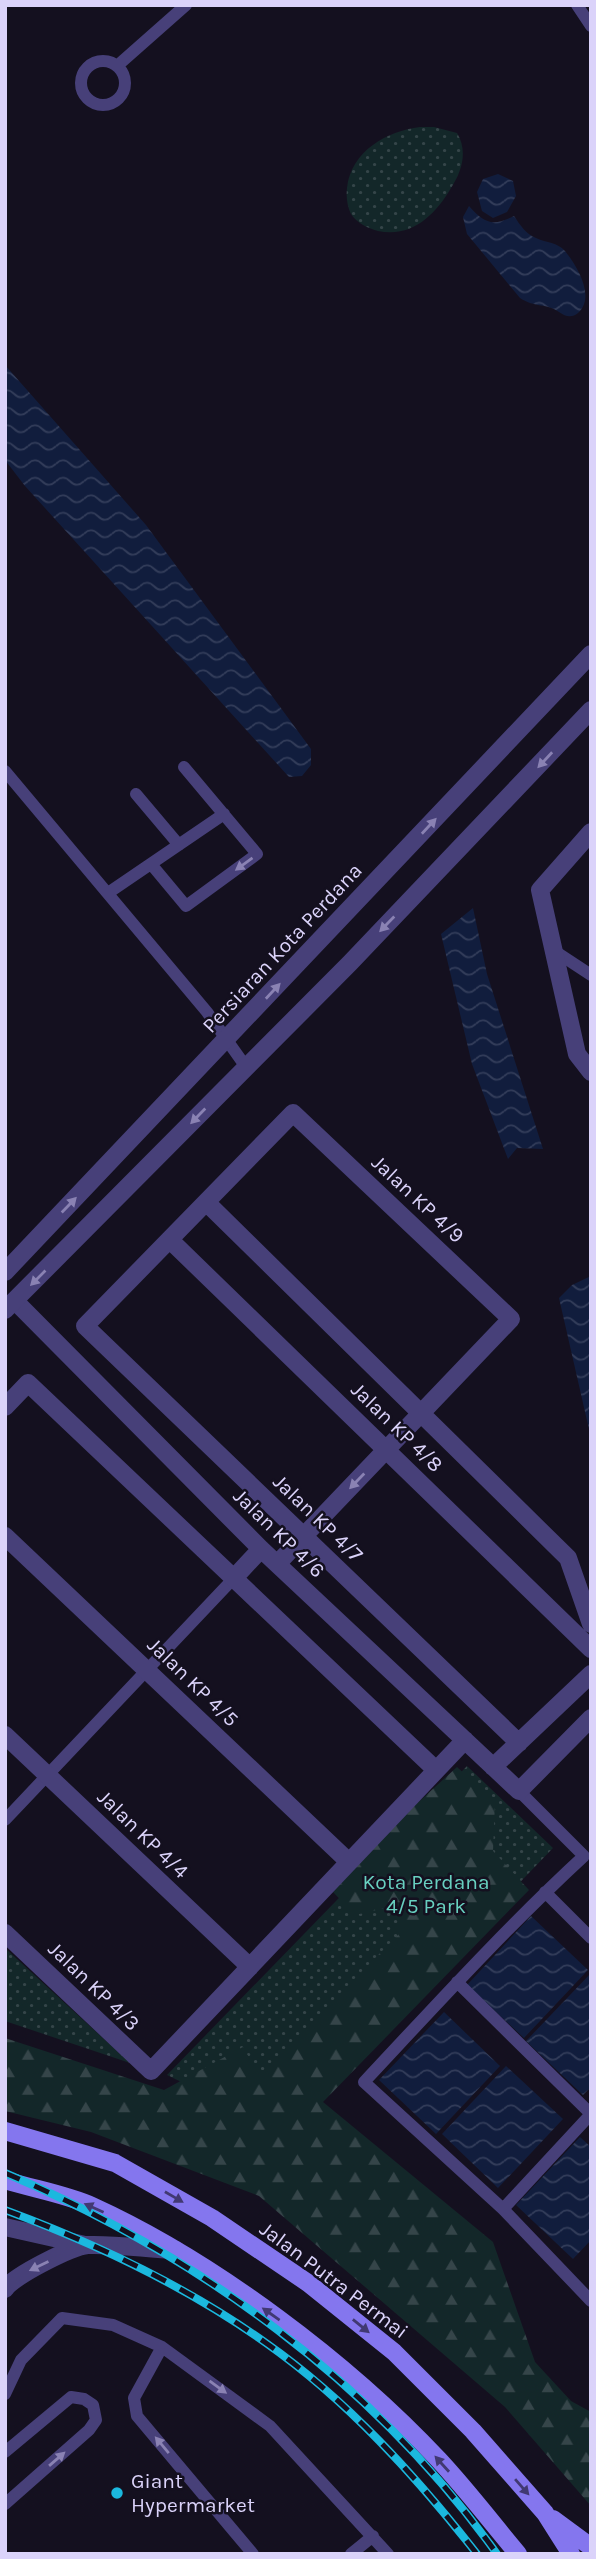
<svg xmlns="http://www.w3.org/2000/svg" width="596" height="2559" font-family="Karla,sans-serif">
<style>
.green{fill:url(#green-dots)}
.forest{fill:url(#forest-firs)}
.water{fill:url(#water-waves)}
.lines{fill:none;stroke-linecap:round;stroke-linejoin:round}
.service{stroke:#474079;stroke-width:12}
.minor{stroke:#474079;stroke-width:18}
.tertiary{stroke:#474079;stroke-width:18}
.secondary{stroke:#8476ee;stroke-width:18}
.rail-casing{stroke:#1bb8de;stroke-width:8}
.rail{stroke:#14101f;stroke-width:5;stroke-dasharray:16;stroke-linecap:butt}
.oneway{fill:#8a82b3}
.oneway2{fill:#413972}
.poi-dot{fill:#1bb8de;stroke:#14101f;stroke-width:2.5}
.labels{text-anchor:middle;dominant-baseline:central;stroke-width:5;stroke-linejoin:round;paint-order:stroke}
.street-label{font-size:21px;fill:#dbd3fa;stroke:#14101f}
.park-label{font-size:21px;fill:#68d0c0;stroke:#14101f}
.poi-label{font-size:21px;fill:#dbd3fa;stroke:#14101f;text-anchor:start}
</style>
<defs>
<pattern id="green-dots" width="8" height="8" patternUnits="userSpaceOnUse" patternTransform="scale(1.75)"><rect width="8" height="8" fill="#132729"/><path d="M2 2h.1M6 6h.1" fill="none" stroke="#354549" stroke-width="1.8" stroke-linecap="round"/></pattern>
<pattern id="forest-firs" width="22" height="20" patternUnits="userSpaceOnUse" patternTransform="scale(1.75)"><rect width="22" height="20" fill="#132729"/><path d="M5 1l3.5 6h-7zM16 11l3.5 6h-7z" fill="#354549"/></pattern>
<pattern id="water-waves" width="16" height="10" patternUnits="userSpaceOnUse" patternTransform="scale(1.75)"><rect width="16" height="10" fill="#111d3d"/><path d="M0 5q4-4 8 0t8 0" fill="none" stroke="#333d5a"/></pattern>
</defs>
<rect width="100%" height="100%" fill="#14101f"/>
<path class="green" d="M420,127H434L457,133C468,151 462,171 451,188C435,215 412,238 378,231C367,228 357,223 351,214C347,206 346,196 347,188C351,151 387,131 420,127Z
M467,1766L553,1848L405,2002L267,2124L167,2075Z
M5,1948L130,2063L5,2021Z"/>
<path class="forest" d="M457,1767L495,1802L493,1851L529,1890L323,2102L493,2242L535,2362L571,2401L591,2412V2506L505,2407L259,2196L91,2132L5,2111V2038L164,2090L243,2047L259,2075L399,1934L403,1904L355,1915L333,1892L401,1818Z"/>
<path class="water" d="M498,174L513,181L516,196L507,212L493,218L482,211L477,192L483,179Z
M469,206C484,223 492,227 514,216C520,225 526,234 536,238C547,243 557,242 565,251C577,266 596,297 578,313C572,318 566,317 559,312C547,303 535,308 520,298L467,234L463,217Z
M5,365L146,525L311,749V765L302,776L289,777L25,486L5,460Z
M473,908L487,974L543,1149L517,1148L508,1159L472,1064L441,934Z
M591,1276V1438L559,1298L572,1285Z
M531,1916L588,1970L524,2038L467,1985Z
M591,1973V2087L583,2095L526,2041Z
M444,2012L500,2066L436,2134L379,2080Z
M506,2066L563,2119L498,2188L442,2134Z
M580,2137L591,2147V2240L573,2259L516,2205Z"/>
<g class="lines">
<path class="service" d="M577,5L591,26
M81 83a22 22 0 1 1 44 0a22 22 0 1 1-44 0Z
M117,66L186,5
M5,771L207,1012L246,1067
M136,794L179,845
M151,864L186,906L257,854L184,767
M108,893L224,814
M553,950L591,975
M519,1791L584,1856C507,1927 436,2005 364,2082L503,2209L591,2301
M5,1820L234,1578
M545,1892L591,1938
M457,1982L591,2114
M503,2209L591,2114
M162,2347L134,2398L137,2416L253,2554
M5,2394L21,2360L62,2318L113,2325L162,2347L270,2426L388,2554
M5,2452L71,2397L84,2399L93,2405L96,2420L89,2430L5,2504
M351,2554L373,2536"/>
<path class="minor" d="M591,832L540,890L577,1054L591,1072
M206,1202L568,1558L591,1624
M170,1240L591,1649
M15,1301L261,1549L519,1791L591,1718
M5,1407L28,1383L436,1770
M5,1536L349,1862
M277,1564C355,1482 433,1401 511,1319L293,1113L85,1326L519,1743
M234,1578L261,1549
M5,1735L250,1967
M493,1767L591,1674
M5,1933L151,2071L465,1740"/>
<path class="tertiary" d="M5,1272L591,654
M5,1310L350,963L591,710
M5,2227L85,2245
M5,2289C13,2276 73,2246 88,2245C117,2244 147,2249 176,2250"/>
<path class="secondary" d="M5,2131L115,2163L212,2218L308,2283L394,2352L473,2431L545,2513L571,2554
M5,2180C33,2189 65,2194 92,2206C213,2261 348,2363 439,2460C467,2490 492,2523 518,2554
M553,2519L591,2547"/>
<g class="rail-casing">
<path id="rail" d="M5,2173C197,2254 375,2383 497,2554
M5,2210C97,2244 186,2286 266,2343C347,2400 416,2476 477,2554"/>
</g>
<use href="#rail" class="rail"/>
</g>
<defs><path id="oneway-solid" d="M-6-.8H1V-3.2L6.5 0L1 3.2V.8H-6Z" transform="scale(1.75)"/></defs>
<g class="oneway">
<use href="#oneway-solid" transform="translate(545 760) rotate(133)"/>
<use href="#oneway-solid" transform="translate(429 826) rotate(-47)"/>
<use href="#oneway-solid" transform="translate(244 864) rotate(144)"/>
<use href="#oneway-solid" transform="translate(387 924) rotate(134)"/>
<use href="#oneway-solid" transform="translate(273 991) rotate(-47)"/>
<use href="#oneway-solid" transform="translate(198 1116) rotate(134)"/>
<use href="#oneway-solid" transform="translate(69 1205) rotate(-46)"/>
<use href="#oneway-solid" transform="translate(38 1278) rotate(135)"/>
<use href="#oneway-solid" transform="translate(357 1481) rotate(134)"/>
<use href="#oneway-solid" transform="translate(39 2266) rotate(154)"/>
<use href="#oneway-solid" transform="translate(218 2387) rotate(36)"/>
<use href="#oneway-solid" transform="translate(162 2445) rotate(-130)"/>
<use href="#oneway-solid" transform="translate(57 2459) rotate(-41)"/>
</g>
<g class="oneway2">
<use href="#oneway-solid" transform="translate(174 2197) rotate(30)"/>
<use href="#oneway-solid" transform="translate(94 2208) rotate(-156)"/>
<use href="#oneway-solid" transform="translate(271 2314) rotate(-145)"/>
<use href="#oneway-solid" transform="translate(361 2326) rotate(39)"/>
<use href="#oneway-solid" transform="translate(442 2464) rotate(-132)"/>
<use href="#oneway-solid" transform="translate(522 2487) rotate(49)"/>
</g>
<circle class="poi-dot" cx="117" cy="2493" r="7"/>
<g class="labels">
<g class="street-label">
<text transform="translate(282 948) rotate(-47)">Persiaran Kota Perdana</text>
<text transform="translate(418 1199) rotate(43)">Jalan KP 4/9</text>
<text transform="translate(397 1427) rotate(44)">Jalan KP 4/8</text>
<text transform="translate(318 1518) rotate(44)">Jalan KP 4/7</text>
<text transform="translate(279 1533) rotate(44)">Jalan KP 4/6</text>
<text transform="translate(193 1682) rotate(44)">Jalan KP 4/5</text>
<text transform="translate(143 1834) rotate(44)">Jalan KP 4/4</text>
<text transform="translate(94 1986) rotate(44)">Jalan KP 4/3</text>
<text transform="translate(334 2280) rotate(37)">Jalan Putra Permai</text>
</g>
<g class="park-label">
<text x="426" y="1882">Kota Perdana<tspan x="426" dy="24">4/5 Park</tspan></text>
</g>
<g class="poi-label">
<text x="131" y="2481">Giant<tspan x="131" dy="24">Hypermarket</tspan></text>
</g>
</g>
<rect width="596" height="2559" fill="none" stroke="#dbd3fa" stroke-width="14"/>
</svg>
